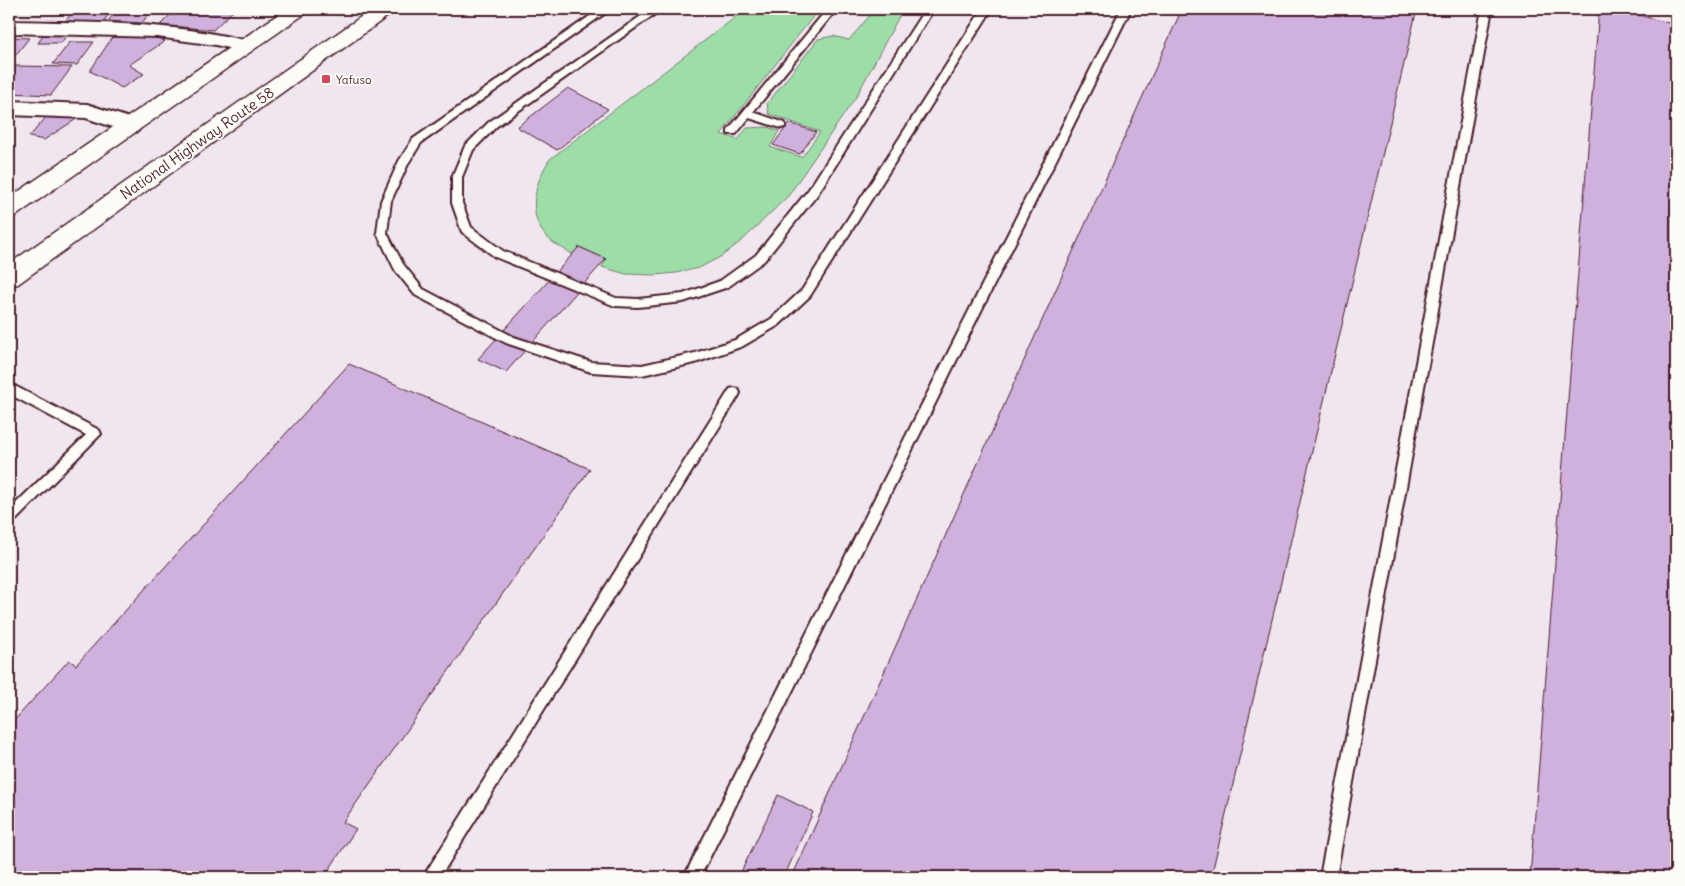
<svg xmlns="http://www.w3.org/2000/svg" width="1685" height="886" font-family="Delius,sans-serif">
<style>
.green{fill:#9ddea8;stroke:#747e6a}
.building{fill:#d0b1de;stroke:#4a1f2b}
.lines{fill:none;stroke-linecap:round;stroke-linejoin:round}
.service-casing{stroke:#4a1f2b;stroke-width:4}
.minor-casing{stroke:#4a1f2b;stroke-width:4}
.trunk-casing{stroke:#4a1f2b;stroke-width:3}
.service{fill:#fdfcf7;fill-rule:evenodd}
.minor{fill:#fdfcf7;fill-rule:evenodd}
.trunk{fill:#fdfcf7;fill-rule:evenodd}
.poi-dot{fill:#d1495b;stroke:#fdfcf7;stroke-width:2}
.labels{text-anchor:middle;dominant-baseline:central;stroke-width:4;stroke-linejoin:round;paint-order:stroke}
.far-poi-label{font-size:12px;fill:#4a1f2b;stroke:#fdfcf7;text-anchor:start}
.street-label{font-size:15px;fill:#4a1f2b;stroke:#fdfcf7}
</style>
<rect width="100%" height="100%" fill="#f0e6f0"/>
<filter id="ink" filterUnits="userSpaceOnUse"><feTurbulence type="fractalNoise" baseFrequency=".02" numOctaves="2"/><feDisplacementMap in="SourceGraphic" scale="10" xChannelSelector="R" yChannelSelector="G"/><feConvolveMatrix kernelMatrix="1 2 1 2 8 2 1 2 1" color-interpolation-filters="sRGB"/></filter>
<g filter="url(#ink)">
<path class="green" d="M746,9H819L721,134L738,140L747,128L767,127L779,131L770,147L802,157L820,132L769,114L767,104L818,39L833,36L849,40L871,14L857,9H903L856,97L788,196L745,238L722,256L699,268L676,273L655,275L626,274L602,267L606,259L580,247L572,254C563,248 553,244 546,236C526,214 535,181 550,159Z"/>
<path class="building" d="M9,9H58L56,11Z
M76,9H113L102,23L65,21Z
M118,9H152L142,23L108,21Z
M176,9H235L213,30L160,25Z
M1182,9H1417L1211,877H792Z
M1599,9H1616L1676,25V877H1530Z
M46,31L69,32L61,43H38Z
M113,36H154L165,41L129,65L144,74L122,88L90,71Z
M9,37L29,38L11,61L9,60Z
M70,42H94L77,65L53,64Z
M16,66L72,67L51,95L9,93V76Z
M568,88L608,109L557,150L517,127Z
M49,114L81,116L44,140L29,137Z
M789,123L816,132L800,154L773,145Z
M579,247L606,259L506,372L478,359Z
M349,364L590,469L343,822L356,829L324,877H9V726L69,660L76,665Z
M778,795L813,812L784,877H751L741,872Z"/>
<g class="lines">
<g class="service-casing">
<path id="service" d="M600,9H611L421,143L409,162L391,201L387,233L403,264L423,289L514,337L591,362L642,365L695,353L735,340L771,319L802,290L979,14V9H987L989,14L810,296L779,325L743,346L695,363L642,375L591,372L506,343L415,295L395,270L377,233L381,201L399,161L413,139Z
M651,9H662L497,126L473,150L462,177V203L471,227L503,251L616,298L638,299L683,294L720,281L756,255L809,189L925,9H934L817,195L764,261L728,287L683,302L638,307L615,306L495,257L462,232L452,203V177L465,146L489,122Z
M827,9H837L753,112L785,123V127L781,128L749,118L736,134H728V130Z
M1121,9H1131L700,877H684Z
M1482,9H1492L1336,877H1320Z
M9,383L99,430L101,434L14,522L9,524V510L86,435L9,394Z
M734,388L738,389L740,393L738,397L440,877H423L730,389Z"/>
</g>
<g class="minor-casing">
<path id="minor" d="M9,21C91,23 171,21 251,42L253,46L251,50L244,52L216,45L157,37L9,33Z
M9,101L87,104L138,121L141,126L138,131L131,133L86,118L9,115Z"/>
</g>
<g class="trunk-casing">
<path id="trunk" d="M286,9H309L306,13L17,215L9,217V198Z
M372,9H395L392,13L18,284L9,286V264Z"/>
</g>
<use href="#service" class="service"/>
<use href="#minor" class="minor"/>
<use href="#trunk" class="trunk"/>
</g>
</g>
<rect class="poi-dot" x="321" y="74" width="10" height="10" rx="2.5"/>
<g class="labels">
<g class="far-poi-label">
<text x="336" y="79">Yafuso</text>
</g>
<g class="street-label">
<text transform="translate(197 143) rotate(-35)">National Highway Route 58</text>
</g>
</g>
<rect width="1685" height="886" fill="none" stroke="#fdfcf7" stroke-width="30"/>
<rect x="15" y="15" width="1655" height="856" fill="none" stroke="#4a1f2b" stroke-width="2" filter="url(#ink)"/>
</svg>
